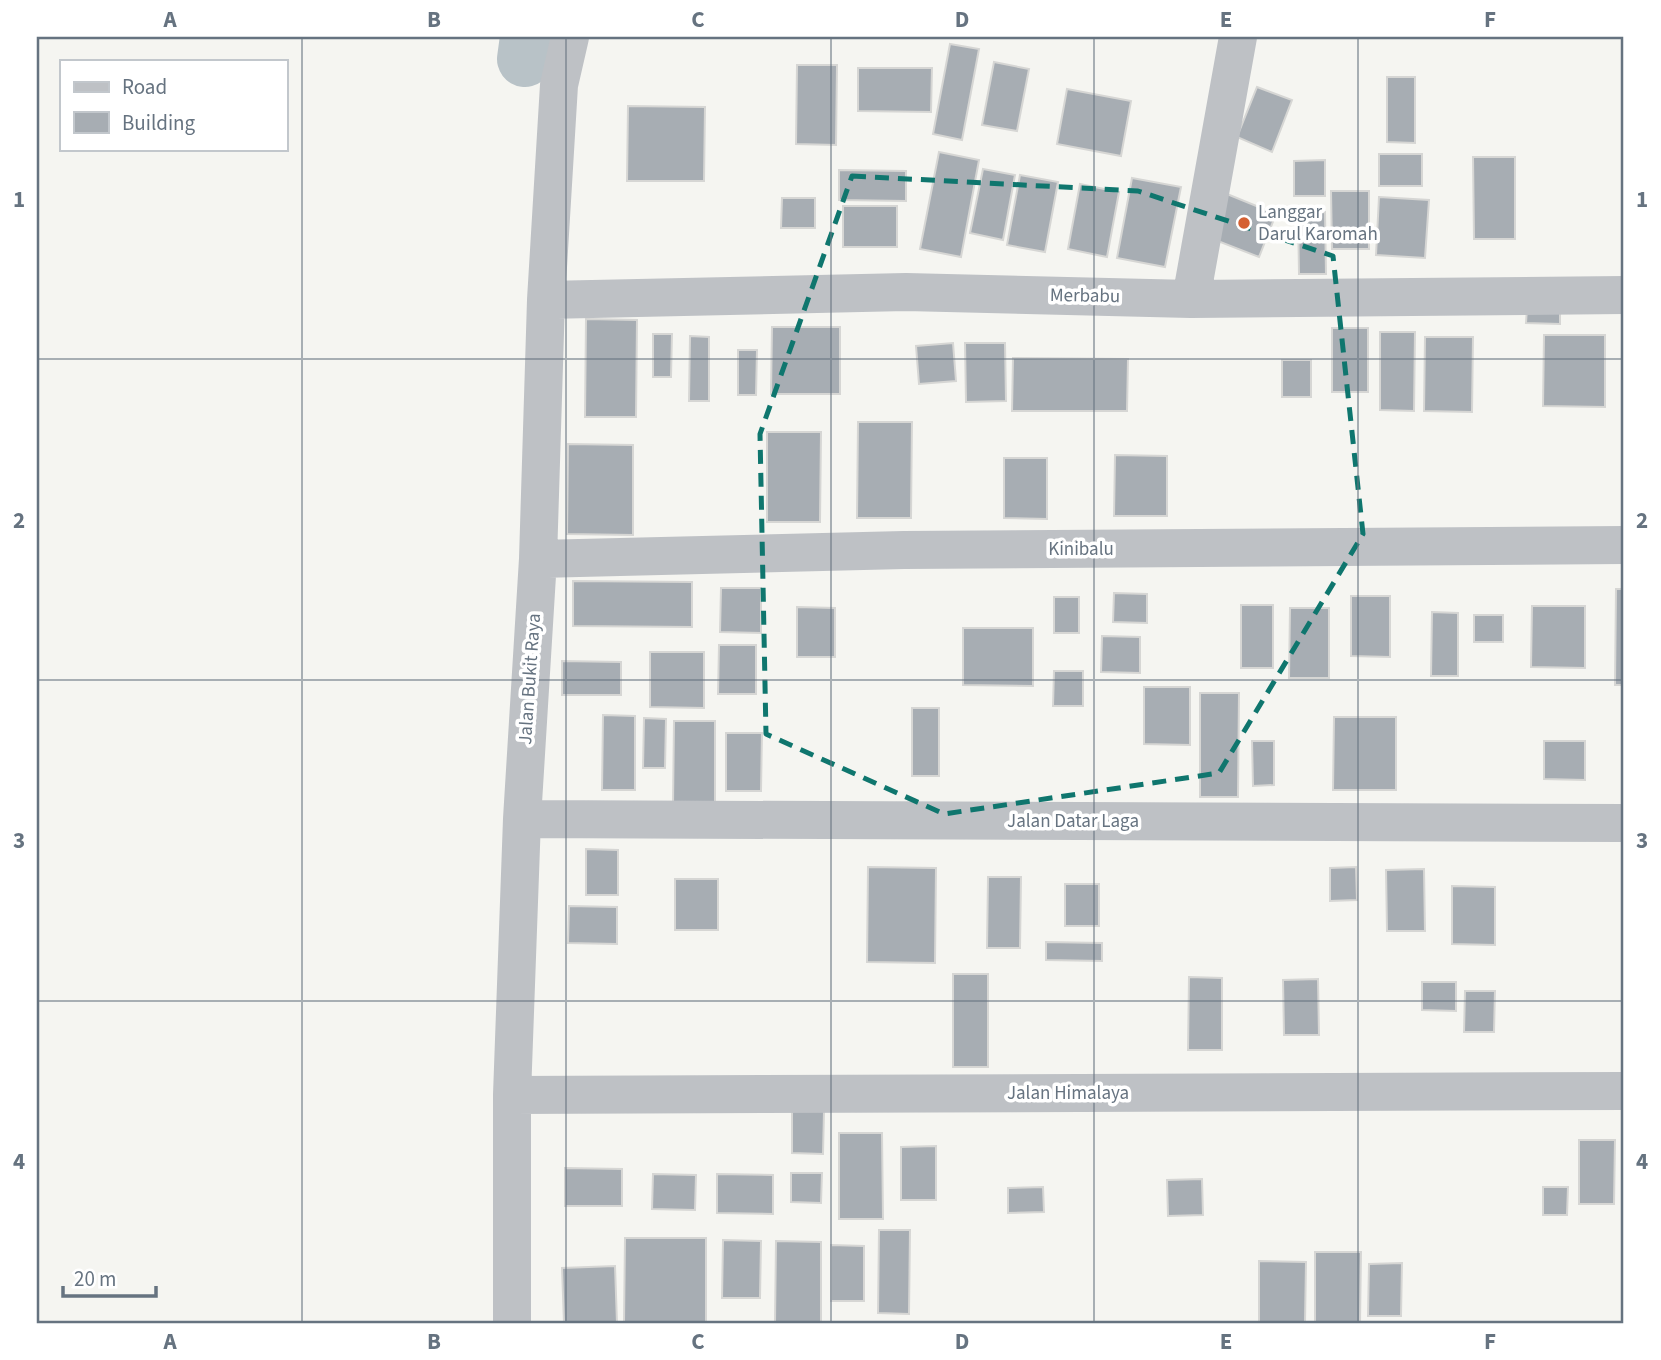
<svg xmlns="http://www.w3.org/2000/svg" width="1661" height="1360" font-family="'Source Sans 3',sans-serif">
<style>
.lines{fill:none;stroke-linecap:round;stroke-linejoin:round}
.river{stroke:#b8c2c7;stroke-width:56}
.building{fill:#a7adb3;stroke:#d6d6d4;stroke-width:2}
.minor{stroke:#bec1c5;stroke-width:38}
.marked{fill:none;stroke:#0f766e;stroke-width:5;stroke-dasharray:14 9;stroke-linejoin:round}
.grid{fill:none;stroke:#667380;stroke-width:2;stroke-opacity:0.55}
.poi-dot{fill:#d46032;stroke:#fff;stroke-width:2.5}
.labels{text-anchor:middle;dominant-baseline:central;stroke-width:7;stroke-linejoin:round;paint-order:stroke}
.poi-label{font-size:19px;fill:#667380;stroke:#fff;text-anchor:start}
.street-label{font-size:19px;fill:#667380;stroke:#fff}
.neatline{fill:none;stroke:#667380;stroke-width:2.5}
.grid-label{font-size:23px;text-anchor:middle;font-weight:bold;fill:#667380}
</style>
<rect width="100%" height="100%" fill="#f5f5f1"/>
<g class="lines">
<path class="river" d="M525,59L528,37"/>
</g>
<path class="building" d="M950,44L979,49L962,140L933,134Z
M994,62L1029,69L1017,131L982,125Z
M797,65H837L836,145L796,144Z
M858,68H932L931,112L858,111Z
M1387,77H1415V143L1387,142Z
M1257,87L1292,100L1272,152L1237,137Z
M1067,89L1131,101L1121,156L1057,144Z
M628,106L705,107L704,181H627Z
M939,152L979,160L961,257L920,249Z
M1379,154H1422V186H1379Z
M1473,157H1515V239H1474Z
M1325,160V196H1294V161Z
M983,169L1015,175L1003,240L970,233Z
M839,170L906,171V201L839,200Z
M1020,175L1058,182L1045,252L1007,245Z
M1132,178L1181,187L1165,267L1117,258Z
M1080,184L1119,192L1107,257L1068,249Z
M1331,191H1369V249H1332Z
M1227,194L1276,214L1259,257L1210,238Z
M1379,197L1429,200L1425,258L1376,255Z
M782,198H815V228H781Z
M843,206H897V247H843Z
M1325,212L1326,274H1299L1298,213Z
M1527,308H1560V324L1526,323Z
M586,319L637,320L636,417H585Z
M772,327H840V394H771Z
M1332,328H1368V392H1332Z
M1380,332H1415L1414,411L1380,410Z
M653,334H672L671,377H653Z
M1544,335H1605V407L1543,406Z
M690,336L709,337V401H689Z
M1425,337H1473L1472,412L1424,411Z
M953,343L956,381L919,384L916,346Z
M965,343H1005L1006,401L966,402Z
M738,350H757L756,395H738Z
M1013,358L1128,359L1127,411H1012Z
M1282,360H1311V397H1282Z
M858,422H912L911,518H857Z
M767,432H821L820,522H767Z
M568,444L633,445V535L567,534Z
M1115,455L1167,456V516H1114Z
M1004,458H1047V519L1004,518Z
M573,581L692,582V627L573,626Z
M721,588H761V633L720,632Z
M1616,589H1624V685H1615Z
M1114,593L1147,594V623L1113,622Z
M1351,596H1390V657L1351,656Z
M1054,597H1079V633H1054Z
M1241,605H1273V668H1241Z
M1532,606H1585V668L1531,667Z
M797,607L835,608V657H797Z
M1290,608H1329V678H1289Z
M1432,612L1458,613V676H1431Z
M1474,615H1503V642H1474Z
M963,628H1033V686L963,685Z
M1102,636L1140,637V673L1101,672Z
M719,645H756V694H718Z
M650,652H704V708L650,707Z
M562,661L621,662V695H562Z
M1054,671H1083V706H1053Z
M1144,687H1190V745L1144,744Z
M1200,693H1239L1238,797H1200Z
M912,708H939V776H912Z
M603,715L635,716V790H602Z
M1334,717H1396V790H1333Z
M644,718L666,719L665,768H643Z
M674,721H715V806L673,805Z
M726,733H762L761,791H726Z
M1252,741H1274V785L1253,786Z
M1544,741H1585V780L1544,779Z
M586,849L618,850V895H586Z
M868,867L936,868L935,963L867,962Z
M1356,867L1357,900L1330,901V868Z
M1424,869L1425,931H1387L1386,870Z
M988,877H1021L1020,948H987Z
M675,879H718V930H675Z
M1065,884H1099V926H1065Z
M1452,886L1495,887V945L1452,944Z
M569,906L617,907V944L568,943Z
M1046,942L1102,943V961L1046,960Z
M953,974H988V1067H953Z
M1189,977L1222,978V1050H1188Z
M1318,979L1319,1035H1284L1283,980Z
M1422,982H1456V1011L1422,1010Z
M1465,991H1495L1494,1032H1464Z
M792,1111H824L823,1154L792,1153Z
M839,1133H882L883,1219H839Z
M1579,1140H1615L1614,1204H1579Z
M936,1146V1200H901V1147Z
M565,1168L622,1169V1206H565Z
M791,1173H822L821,1203L791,1202Z
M653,1174L696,1175L695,1210L652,1209Z
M717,1174L773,1175V1214L717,1213Z
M1202,1179L1203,1215L1168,1216L1167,1180Z
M1043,1187L1044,1212L1008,1213V1188Z
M1543,1187H1568L1567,1215H1543Z
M879,1230H910L909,1314L878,1313Z
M625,1238H706V1323H624Z
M723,1240L761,1241L760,1298H722Z
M776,1241L821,1242V1323H775Z
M831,1245L864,1246V1301H831Z
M1315,1252H1361L1360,1323H1315Z
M1259,1261L1306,1262L1305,1323H1259Z
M1402,1263L1401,1316H1368L1369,1264Z
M615,1266L617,1323H564L562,1268Z"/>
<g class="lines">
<path class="minor" d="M1191,299L1238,37
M546,300L906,292L1191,299L1624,295
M538,559L904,550L1624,545
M522,819L1624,823
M512,1095L1624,1091
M512,1323V1095L522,819L538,559L546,300L559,85L570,37"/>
</g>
<path class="marked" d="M852,176L1138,191L1333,256L1363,534L1219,773L944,814L766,734L760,434Z"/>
<path class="grid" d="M302,37V1323M566,37V1323M831,37V1323M1094,37V1323M1358,37V1323M37,359H1624M37,680H1624M37,1001H1624"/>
<circle class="poi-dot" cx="1244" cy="223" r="7"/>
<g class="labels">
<g class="poi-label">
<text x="1258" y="212">Langgar<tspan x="1258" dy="22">Darul Karomah</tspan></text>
</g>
<g class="street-label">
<text transform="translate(1085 296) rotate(1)">Merbabu</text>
<text x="1081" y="549">Kinibalu</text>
<text transform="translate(530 679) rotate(-86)">Jalan Bukit Raya</text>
<text x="1073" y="821">Jalan Datar Laga</text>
<text x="1068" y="1093">Jalan Himalaya</text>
</g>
</g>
<rect width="1661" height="1360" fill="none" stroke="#ffffff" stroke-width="77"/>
<rect x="60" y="60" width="228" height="91" fill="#ffffff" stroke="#c2c7cc" stroke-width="2"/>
<rect x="74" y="82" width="35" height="10" fill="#bec1c5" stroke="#c2c7cc" stroke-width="2"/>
<text x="122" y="94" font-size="21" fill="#667380">Road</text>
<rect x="74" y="112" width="35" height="21" fill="#a7adb3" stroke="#c2c7cc" stroke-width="2"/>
<text x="122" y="130" font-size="21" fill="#667380">Building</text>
<path d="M63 1286v10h93v-10" fill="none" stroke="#667380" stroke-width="3.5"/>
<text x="74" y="1286" font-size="21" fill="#667380" stroke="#ffffff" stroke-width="5" paint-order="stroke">20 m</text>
<rect x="38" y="38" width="1584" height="1284" class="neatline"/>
<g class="grid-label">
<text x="170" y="27">A</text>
<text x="434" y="27">B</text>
<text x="698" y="27">C</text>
<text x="962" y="27">D</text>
<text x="1226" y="27">E</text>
<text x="1490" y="27">F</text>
<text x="19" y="207">1</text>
<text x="1642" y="207">1</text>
<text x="19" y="528">2</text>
<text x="1642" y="528">2</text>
<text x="19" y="848">3</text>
<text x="1642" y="848">3</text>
<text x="19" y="1169">4</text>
<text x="1642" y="1169">4</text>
<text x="170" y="1349">A</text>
<text x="434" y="1349">B</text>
<text x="698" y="1349">C</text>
<text x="962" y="1349">D</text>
<text x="1226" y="1349">E</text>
<text x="1490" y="1349">F</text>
</g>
</svg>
